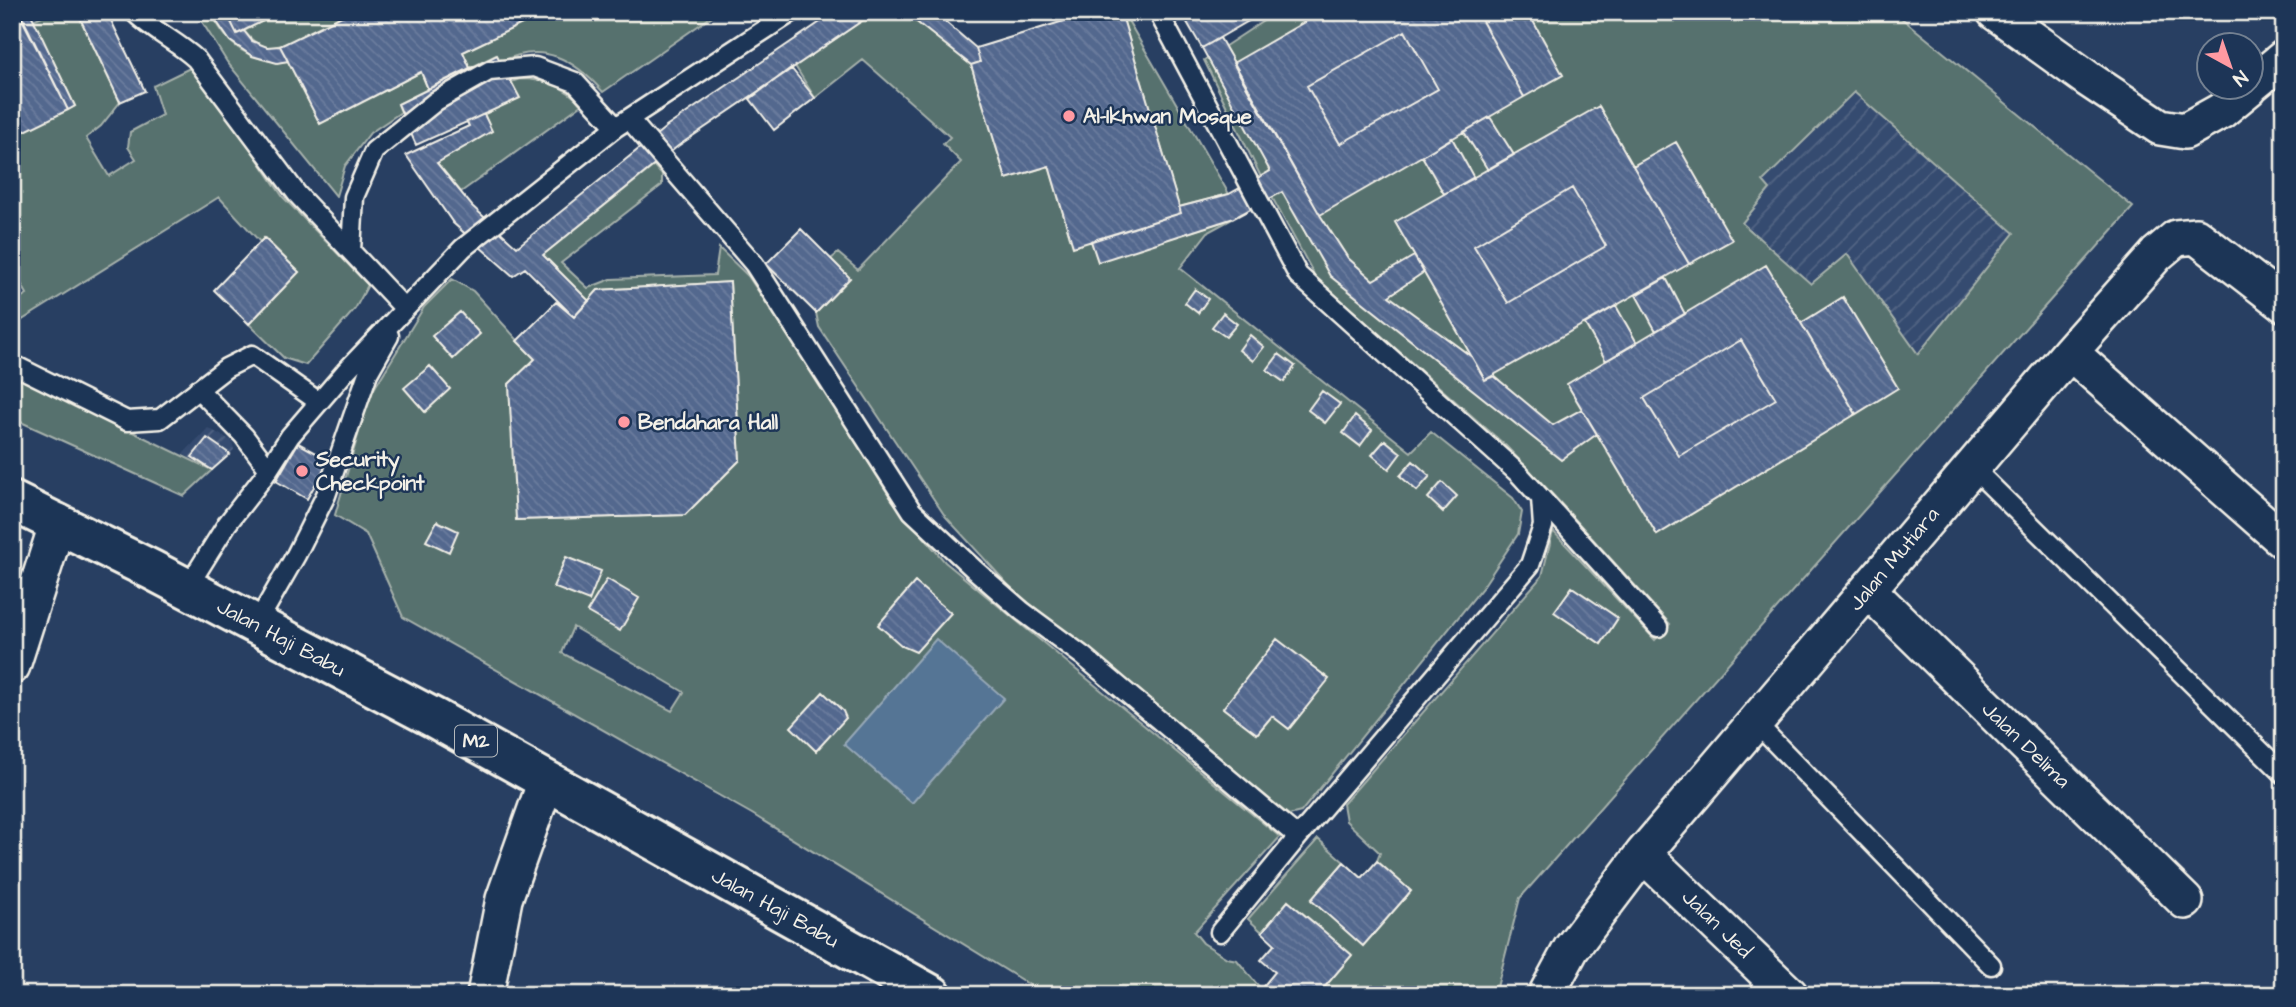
<svg xmlns="http://www.w3.org/2000/svg" width="2296" height="1007" font-family="'Architects Daughter',sans-serif">
<style>
.industrial{fill:url(#industrial-furrows)}
.green{fill:#57716e;stroke:#a6b1ab;stroke-width:2;fill-rule:evenodd}
.water{fill:#557595;stroke:#95a7b6;stroke-width:2}
.building{fill:url(#building-back-hatch);stroke:#f4f1e8;stroke-width:2}
.lines{fill:none;stroke-linecap:round;stroke-linejoin:round}
.lane-casing{stroke:#f4f1e8;stroke-width:23}
.street-casing{stroke:#f4f1e8;stroke-width:40}
.primary-casing{stroke:#f4f1e8;stroke-width:44}
.lane{stroke:#1d3557;stroke-width:18}
.street{stroke:#1d3557;stroke-width:35}
.primary{stroke:#1d3557;stroke-width:38}
.poi-dot{fill:#ff9aa2;stroke:#1d3557;stroke-width:2.5}
.labels{text-anchor:middle;dominant-baseline:central;stroke-width:5;stroke-linejoin:round;paint-order:stroke}
.shield{fill:#1d3557;stroke:#b4b9bc;stroke-width:2}
.shield-label{font-size:19px;font-weight:bold;fill:#f4f1e8}
.poi-label{font-size:21px;font-weight:bold;fill:#f4f1e8;stroke:#1d3557;text-anchor:start}
.street-label{font-size:21px;fill:#f4f1e8;stroke:#1d3557}
</style>
<defs>
<pattern id="industrial-furrows" width="10" height="10" patternUnits="userSpaceOnUse" patternTransform="scale(1.75)"><rect width="10" height="10" fill="#354b6f"/><path d="M-1 1l2-2M0 10L10 0M9 11l2-2" fill="none" stroke="#536584"/></pattern>
<pattern id="building-back-hatch" width="6" height="6" patternUnits="userSpaceOnUse" patternTransform="scale(1.75)"><rect width="6" height="6" fill="#52678e"/><path d="M-1 5l2 2M0 0l6 6M5-1l2 2" fill="none" stroke="#6c7d9e"/></pattern>
</defs>
<rect width="100%" height="100%" fill="#283f62"/>
<filter id="ink" filterUnits="userSpaceOnUse"><feTurbulence type="fractalNoise" baseFrequency=".0143" numOctaves="2"/><feDisplacementMap in="SourceGraphic" scale="14" xChannelSelector="R" yChannelSelector="G"/><feConvolveMatrix kernelMatrix="1 2 1 2 8 2 1 2 1" color-interpolation-filters="sRGB"/></filter>
<g filter="url(#ink)">
<path class="industrial" d="M1854,92L2015,233L1918,354L1848,254L1811,284L1742,223L1770,189L1762,181Z
M208,428L232,441L234,450L212,470L183,454Z"/>
<path class="green" d="M51,12H77L120,102L101,126L86,138L109,176L136,159L128,147L130,132L162,115L153,86L190,68L203,78L283,197L368,285L355,309L306,365L284,358L249,324L299,272L265,238L260,242L219,197L19,322L12,323V303L27,294L12,268V135L14,136L75,106L33,20Z
M196,12H210C216,21 222,33 230,41C244,55 268,64 288,61L320,124L421,72L428,89L398,104L401,112L370,133L345,166L336,196L227,62Z
M280,12H350C331,21 285,50 266,47C256,45 250,38 244,31Z
M547,12H718L603,92C574,59 543,41 500,62L496,55L470,68L463,52Z
M875,12H904L971,65L1006,179L1049,166L1070,237L1091,241L1098,261L1234,218L1208,232L1180,268L1411,452L1431,432L1513,498L1522,512L1518,534L1482,588L1301,812L1289,815L1012,589L945,516L819,327L816,313L850,278L831,259L838,253L858,270L961,162L943,144L950,137L863,60L815,98L795,66Z
M1121,12H1123L1229,194L1179,207Z
M1277,12H1894L2133,207L1520,898L1495,995H1318L1351,954L1288,901L1262,932L1248,919L1318,839L1344,862L1312,901L1363,945L1411,891L1377,861L1380,853L1346,821L1343,804L1542,576L1553,531L1655,640L1670,624L1554,496L1506,446L1316,278L1261,177L1204,60ZM1854,92L2014,233L1918,354L1847,254L1811,284L1742,223L1770,189L1763,181ZM1572,587L1618,618L1601,644L1555,612Z
M520,79C543,79 567,86 581,105L461,192L437,163L491,131L484,114L519,98L511,82Z
M654,166L662,175V185L561,263L588,288L611,279L715,275L719,248L748,276L807,364L892,500L945,562L1280,837L1194,932L1203,943L1227,958L1237,960L1261,989L1256,995H1046L752,814L403,617L366,534L335,515L369,397L424,307L452,279L473,291L535,359L509,384L517,520L685,515L740,460L730,282L598,290L589,301L543,255ZM573,627L684,692L672,711L562,653Z
M12,374L212,470L184,496L12,418Z"/>
<path class="water" d="M936,639L1004,698L912,803L844,744Z"/>
<path class="building" d="M12,12H30L75,106L68,110L21,15L12,20Z
M77,12H107L145,91L120,102Z
M210,12H226L237,34L244,31L252,41L267,47L280,46L288,61L277,63L252,56L230,41Z
M226,12H259L263,21L237,34Z
M259,12H280L263,21Z
M350,12H547L463,52L470,68L428,89L421,72L320,124L280,46Z
M835,12H875L678,146L543,255L589,301L574,317L525,268L513,276L453,223L406,155L469,126L467,122L484,114L492,131L437,163L472,206L517,247L666,127Z
M904,12H934L976,48L980,62L971,65Z
M1093,12H1121L1181,213L1073,247L1049,166L1006,179L971,65L980,62L976,48Z
M1181,12H1264L1202,48Z
M1322,12H1477L1524,97L1320,215L1233,63Z
M1477,12H1528L1563,75L1524,97Z
M20,15L68,110L13,137L12,19Z
M1405,31L1438,89L1340,144L1307,86Z
M1220,38L1320,215L1348,258L1373,280L1414,256L1424,272L1389,296L1472,357L1485,380L1494,376L1553,425L1582,409L1597,434L1561,460L1330,276L1282,192L1234,218L1098,262L1091,241L1181,213L1179,207L1229,194L1270,171L1202,48Z
M497,55L520,98L416,145L398,104Z
M791,68L815,98L774,130L750,99Z
M1599,106L1689,264L1485,380L1395,222Z
M1490,117L1514,155L1488,170L1464,132Z
M1452,138L1474,178L1444,194L1422,156Z
M1676,142L1732,240L1689,264L1633,166Z
M1572,188L1606,246L1508,303L1474,246Z
M801,229L850,278L816,313L766,264Z
M264,238L299,272L249,324L214,290Z
M1766,265L1856,414L1657,535L1567,384Z
M1666,278L1685,314L1656,331L1636,295Z
M730,282L740,460L685,515L516,520L509,384L535,359L517,341L556,302L574,317L598,290Z
M1195,289L1208,299L1198,313L1185,303Z
M1843,297L1898,388L1856,414L1801,323Z
M1616,306L1637,343L1606,361L1585,324Z
M460,312L480,334L453,359L432,336Z
M1223,313L1237,324L1226,337L1212,327Z
M1250,335L1264,347L1253,361L1239,350Z
M1741,340L1776,399L1679,456L1644,398Z
M1279,354L1295,366L1284,382L1267,370Z
M430,366L450,389L425,412L404,388Z
M1322,391L1340,404L1325,423L1308,410Z
M1355,416L1372,430L1360,446L1343,433Z
M207,438L230,454L212,470L192,457Z
M1385,440L1401,453L1389,469L1372,455Z
M298,443L329,460L307,499L276,481Z
M1413,461L1430,476L1417,491L1400,476Z
M1442,482L1457,496L1443,512L1428,498Z
M437,521L458,531L449,552L426,541Z
M566,557L601,571L589,601L553,587Z
M607,579L639,598L620,631L587,612Z
M915,582L951,613L916,652L902,646L878,625Z
M1572,587L1618,618L1601,644L1554,612Z
M1277,639L1329,679L1289,729L1272,716L1257,734L1223,708Z
M823,692L843,711L846,718L816,751L791,727Z
M1377,861L1411,891L1363,946L1311,900L1344,862L1362,878Z
M1288,901L1352,955L1318,995H1256L1275,972L1261,960L1275,944L1262,932Z"/>
<g class="lines">
<g class="lane-casing">
<path id="lane" d="M134,12C153,31 176,41 196,59L297,194L405,309
M1158,12L1298,275L1519,474L1541,498L1543,526L1530,565L1298,837L1220,932
M629,119L754,264L912,511L975,570L1022,611L1083,656L1298,837
M351,251L354,197L374,151L436,101L489,71L535,67L575,82L616,127
M12,364L127,421L160,419L226,368L252,355L319,402
M198,389L244,436L268,468
M1972,467L2284,774
M1541,498L1658,627
M187,588L227,524L265,475L290,436L345,372L463,248L616,127L792,12
M256,625L296,555L326,495L368,373L389,336
M1755,722L1991,965"/>
</g>
<g class="street-casing">
<path id="street" d="M1995,12L2088,79L2160,127L2185,131L2221,111L2249,88
M2250,86L2284,58
M2070,352L2284,541
M1868,590L2185,901
M12,666L58,522
M1643,854L1790,995
M485,995L504,899L546,781
M1546,995L1571,949L1643,854L2070,352L2157,254L2176,238L2196,236L2284,304"/>
</g>
<g class="primary-casing">
<path id="primary" d="M12,501L152,570L436,719L932,995"/>
</g>
<use href="#lane" class="lane"/>
<use href="#street" class="street"/>
<use href="#primary" class="primary"/>
</g>
</g>
<g class="poi-dot">
<circle cx="1069" cy="116" r="7"/>
<circle cx="624" cy="422" r="7"/>
<circle cx="302" cy="471" r="7"/>
</g>
<g class="labels">
<rect class="shield" x="455" y="725.5" width="42" height="31" rx="5"/>
<g class="shield-label">
<text x="476" y="741">M2</text>
</g>
<g class="poi-label">
<text x="1083" y="116">Al-Ikhwan Mosque</text>
<text x="638" y="422">Bendahara Hall</text>
<text x="316" y="459">Security<tspan x="316" dy="24">Checkpoint</tspan></text>
</g>
<g class="street-label">
<text transform="translate(1894 559) rotate(-50)">Jalan Mutiara</text>
<text transform="translate(281 638) rotate(28)">Jalan Haji Babu</text>
<text transform="translate(2026 745) rotate(44)">Jalan Delima</text>
<text transform="translate(775 908) rotate(29)">Jalan Haji Babu</text>
<text transform="translate(1717 924) rotate(44)">Jalan Jed</text>
</g>
</g>
<rect width="2296" height="1007" fill="none" stroke="#1d3557" stroke-width="42"/>
<rect x="21" y="21" width="2254" height="965" fill="none" stroke="#f4f1e8" stroke-width="2.5" filter="url(#ink)"/>
<g transform="translate(2230 66) rotate(140)"><circle r="33" fill="#1d3557" stroke="#738091" stroke-width="2"/>
<path d="M0-5L12 26L0 18L-12 26Z" fill="#ff9aa2"/>
<text y="-10" font-size="19" font-weight="bold" text-anchor="middle" fill="#f4f1e8">N</text>
</g>
</svg>
